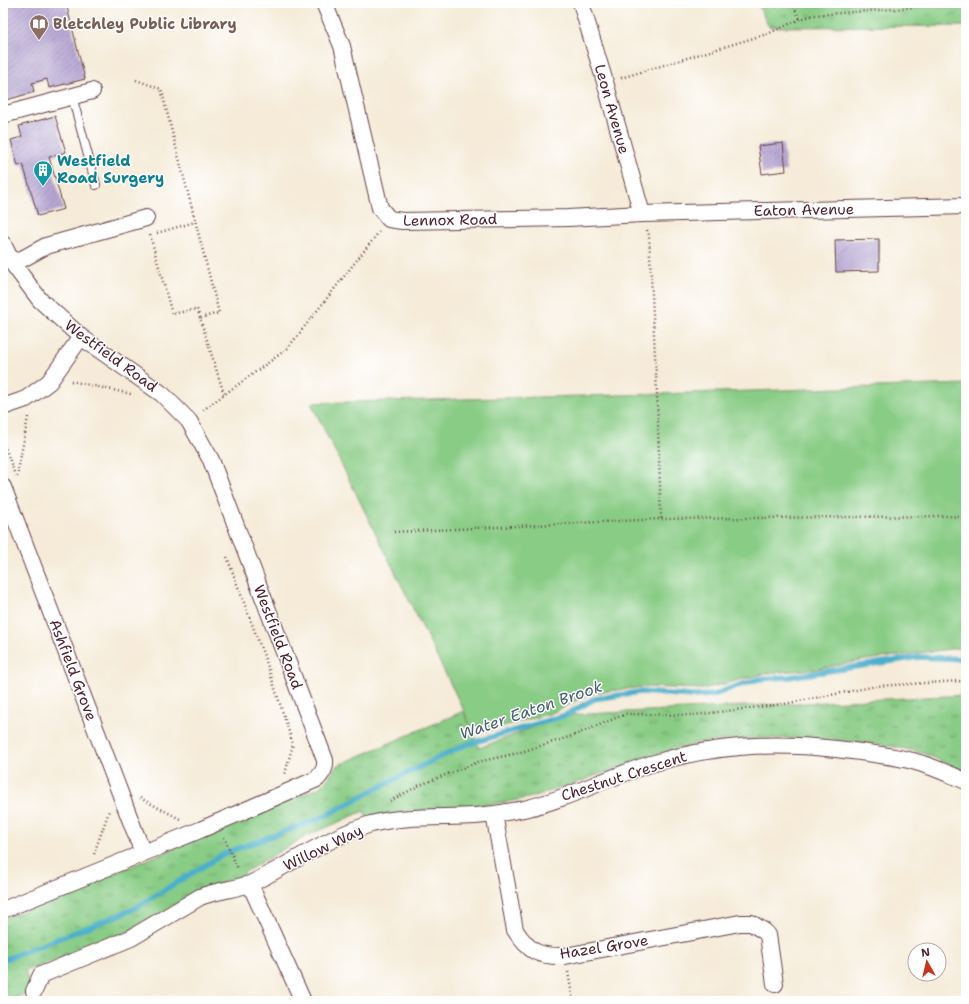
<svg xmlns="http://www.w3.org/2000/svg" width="969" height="1004" font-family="'Shantell Sans',sans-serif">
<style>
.green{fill:#89cc85;stroke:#6a7658}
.park{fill:url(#park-tufts);stroke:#6a7658}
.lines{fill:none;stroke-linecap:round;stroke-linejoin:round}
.stream{stroke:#4bafcb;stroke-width:5.5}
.building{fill:url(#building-hatch)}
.lane-casing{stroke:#643e45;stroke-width:10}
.street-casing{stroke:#643e45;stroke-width:18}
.path{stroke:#643e45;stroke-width:2.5;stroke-dasharray:1 3;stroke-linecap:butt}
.lane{stroke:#fff;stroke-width:8}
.street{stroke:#fff;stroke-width:16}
.labels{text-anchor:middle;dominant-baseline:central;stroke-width:3;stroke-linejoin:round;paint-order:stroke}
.education-label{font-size:15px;font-weight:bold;fill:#785e54;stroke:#fff;text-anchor:start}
.street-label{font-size:15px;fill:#4a1f2b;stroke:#fff}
.culture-label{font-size:15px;font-weight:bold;fill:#0d838f;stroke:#fff;text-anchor:start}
.water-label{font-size:16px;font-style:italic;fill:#4a6073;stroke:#fff}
</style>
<defs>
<pattern id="park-tufts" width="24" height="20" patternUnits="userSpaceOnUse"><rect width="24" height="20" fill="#89cc85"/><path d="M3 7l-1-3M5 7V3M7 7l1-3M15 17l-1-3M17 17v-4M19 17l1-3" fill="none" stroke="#72a56d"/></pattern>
<pattern id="building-hatch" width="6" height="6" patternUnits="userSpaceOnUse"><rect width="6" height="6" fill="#b7a7d4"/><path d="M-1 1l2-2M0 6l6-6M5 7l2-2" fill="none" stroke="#9787ac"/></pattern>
</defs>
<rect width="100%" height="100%" fill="#fff"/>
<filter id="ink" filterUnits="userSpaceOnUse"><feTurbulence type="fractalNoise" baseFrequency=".025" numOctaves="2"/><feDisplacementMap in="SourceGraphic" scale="8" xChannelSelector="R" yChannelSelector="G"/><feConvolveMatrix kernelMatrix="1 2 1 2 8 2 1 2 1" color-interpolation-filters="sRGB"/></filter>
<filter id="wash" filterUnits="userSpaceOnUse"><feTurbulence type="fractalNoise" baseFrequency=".012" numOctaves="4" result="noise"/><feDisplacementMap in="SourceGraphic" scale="16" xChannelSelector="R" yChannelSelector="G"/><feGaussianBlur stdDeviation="0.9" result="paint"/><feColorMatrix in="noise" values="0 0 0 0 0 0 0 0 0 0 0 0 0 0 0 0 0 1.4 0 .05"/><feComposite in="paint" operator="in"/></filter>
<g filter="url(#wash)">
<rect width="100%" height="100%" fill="#f5ebd8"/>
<path class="green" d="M966,384V647L865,660L817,669L767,673L703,689L643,687L591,693L552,713L474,734L464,711L311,403L657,394Z"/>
<path class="park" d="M757,3H966V26L769,27Z
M966,695V772L925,754L911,750L884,745L837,740L804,739L768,738L729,740L700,743L648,757L594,776L574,784L528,798L507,802L459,808L405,811L367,818L364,811L309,835L287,847L245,872L237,882L96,946L25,971L32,992L6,1001H3V919L161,854L318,788C326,782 331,775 336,766L464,711L479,748L566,715Z"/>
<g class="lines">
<path class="stream" d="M3,960L132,910L225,853L319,819L395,779L465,745L566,715L594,699L640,692L693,696L714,695L731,688L759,679L789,677L919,657L966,659"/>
</g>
<g id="blocks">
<path class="building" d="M3,3H66L85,79L49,88L47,79L32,83L34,92L3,101Z
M55,116L66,152L49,157L64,209L38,216L23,164L18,166L11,140L22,137L19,126Z
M783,143L786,171L762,174L758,146Z
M879,239V271L836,272L835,240Z"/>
</g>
</g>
<g filter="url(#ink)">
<use href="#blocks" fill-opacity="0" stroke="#643e45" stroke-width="1"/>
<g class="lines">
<g class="lane-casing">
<path id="lane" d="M72,96L96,185"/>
</g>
<g class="street-casing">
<path id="street" d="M324,3L342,46L380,208L389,219L402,221L568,218L642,214L966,206
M581,3L605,82L642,214
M3,115L92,91
M3,244L13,264L40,300L81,337L162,394L189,421L211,460L325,760C326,769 322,773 317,779L200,830L3,910
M13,264L46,246L146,218
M3,407L26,399L49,382L81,337
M3,487L143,853
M494,814L515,930C529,952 539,957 565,956L740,923H751L764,931L768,935L775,984
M250,884C291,864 328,837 371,824C405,815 441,818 475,816C492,815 508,812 524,809C568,799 608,777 651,764C713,745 771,742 836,749C862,752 888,755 913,761C931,766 949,774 966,781
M34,991L41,975L131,938L200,897C216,891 234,889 250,884L303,1001"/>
</g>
<path class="path" d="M792,3L800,19
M621,78L770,33L800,19L814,15L908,8L934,3
M136,80L161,89L219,313L200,318L224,394
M647,230L649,235L657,394L661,519
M157,233L195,222
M150,235L172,314L197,309L200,318
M71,381L131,394
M203,410L287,349L379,232
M3,441L15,475
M17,477L28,417
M394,532L661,519L944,516L966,517
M227,557L234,576L268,667L293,744L285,774
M140,798L180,819
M390,801L420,785L478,762L518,753L572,736L626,714L694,715L784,704L877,686L959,681L966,683
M224,837L238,869
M94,854L109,811
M568,972L573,1001
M4,1001L19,996"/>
<use href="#lane" class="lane"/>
<use href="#street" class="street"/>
</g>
</g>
<defs>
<g id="library-pin" transform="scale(1)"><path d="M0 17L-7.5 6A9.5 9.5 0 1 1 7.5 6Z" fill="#8d6e63" stroke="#fff"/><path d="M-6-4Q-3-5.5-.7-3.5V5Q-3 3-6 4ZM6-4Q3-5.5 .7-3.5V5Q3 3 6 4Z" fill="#fff"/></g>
<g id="building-pin" transform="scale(1)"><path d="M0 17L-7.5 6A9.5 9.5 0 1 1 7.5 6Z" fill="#0f9aa8" stroke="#fff"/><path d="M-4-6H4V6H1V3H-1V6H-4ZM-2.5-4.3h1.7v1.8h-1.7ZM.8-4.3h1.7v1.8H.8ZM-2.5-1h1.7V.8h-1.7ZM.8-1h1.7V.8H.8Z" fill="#fff"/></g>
</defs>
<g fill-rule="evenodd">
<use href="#library-pin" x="39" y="24"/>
<use href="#building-pin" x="43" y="170"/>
</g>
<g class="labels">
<g class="education-label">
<text x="53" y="24">Bletchley Public Library</text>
</g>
<g class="street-label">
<text transform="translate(612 109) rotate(74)">Leon Avenue</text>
<text transform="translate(804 210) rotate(-1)">Eaton Avenue</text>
<text transform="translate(450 220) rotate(-1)">Lennox Road</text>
<text transform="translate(111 356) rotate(36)">Westfield Road</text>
<text transform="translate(278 637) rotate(69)">Westfield Road</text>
<text transform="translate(73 670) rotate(69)">Ashfield Grove</text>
<text transform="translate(624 776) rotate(-18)">Chestnut Crescent</text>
<text transform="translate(323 848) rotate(-26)">Willow Way</text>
<text transform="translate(604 947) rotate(-9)">Hazel Grove</text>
</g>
<g class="culture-label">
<text x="57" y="161">Westfield<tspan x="57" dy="17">Road Surgery</tspan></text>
</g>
<g class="water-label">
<text transform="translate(531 710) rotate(-19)">Water Eaton Brook</text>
</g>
</g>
<rect width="969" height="1004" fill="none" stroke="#fff" stroke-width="16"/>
<g transform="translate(927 962) rotate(352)"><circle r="19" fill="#ffffff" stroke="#b7a5aa"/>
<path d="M0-3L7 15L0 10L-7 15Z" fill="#c8321e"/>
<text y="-6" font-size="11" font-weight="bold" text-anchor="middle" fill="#4a1f2b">N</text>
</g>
</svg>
